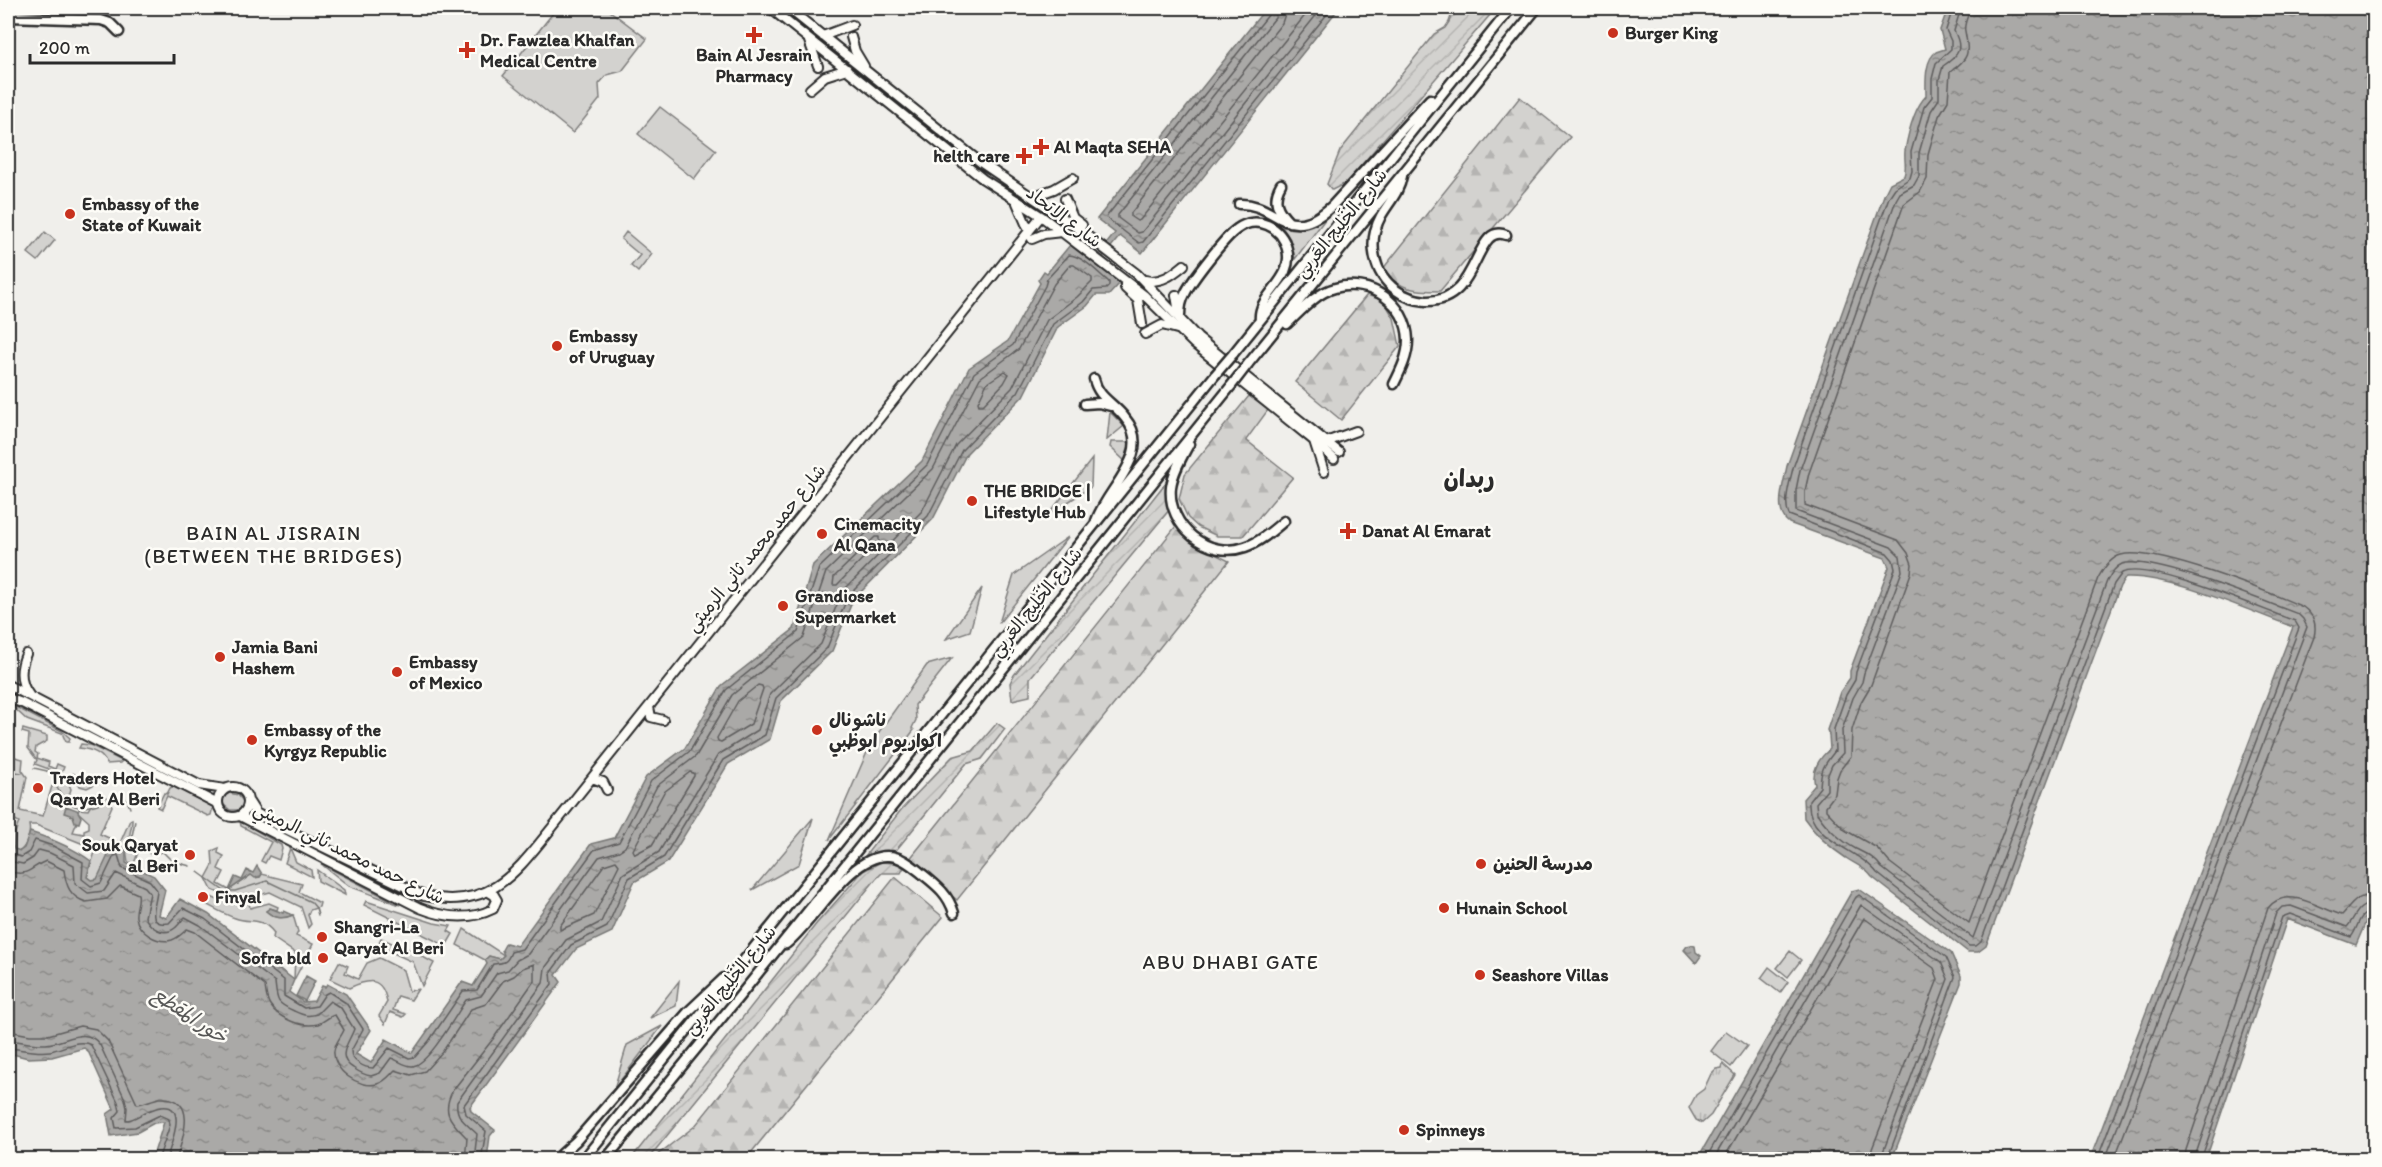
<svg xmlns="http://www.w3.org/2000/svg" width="2382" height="1167" font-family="Itim,'Playpen Sans Arabic',sans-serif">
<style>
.grass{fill:#d3d2cf;stroke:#7f7e7d;stroke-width:1.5}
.forest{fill:url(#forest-firs);stroke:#7f7e7d;stroke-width:1.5}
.park{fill:url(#park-tufts);stroke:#7f7e7d;stroke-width:1.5}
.garden{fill:url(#garden-furrows);stroke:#7f7e7d;stroke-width:1.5}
.water{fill:url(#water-ripples);stroke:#777775;stroke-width:1.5}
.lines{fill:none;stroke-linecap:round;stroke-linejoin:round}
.shore{stroke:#5e5d5d;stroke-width:1.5}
.stream{stroke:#777775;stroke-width:1.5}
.major-casing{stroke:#2b2b2b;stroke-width:12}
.highway-casing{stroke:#2b2b2b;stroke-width:13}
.major{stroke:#fdfcf7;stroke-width:8}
.highway{stroke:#fdfcf7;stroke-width:8}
.highway-bridge-casing{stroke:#2b2b2b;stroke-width:13;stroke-linecap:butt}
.highway-bridge{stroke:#fdfcf7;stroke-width:8}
.poi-dot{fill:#c8321e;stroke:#fdfcf7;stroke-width:2}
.labels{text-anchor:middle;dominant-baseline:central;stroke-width:5;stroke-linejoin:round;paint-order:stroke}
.poi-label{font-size:18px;font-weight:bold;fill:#2b2b2b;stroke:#fdfcf7;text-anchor:start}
.street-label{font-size:18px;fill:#2b2b2b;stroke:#fdfcf7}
.neighbourhood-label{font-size:20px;letter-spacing:1.5px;fill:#2b2b2b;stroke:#fdfcf7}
.water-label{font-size:20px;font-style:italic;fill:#575756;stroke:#fdfcf7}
.district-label{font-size:24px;font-weight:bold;fill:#2b2b2b;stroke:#fdfcf7}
</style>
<defs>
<pattern id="forest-firs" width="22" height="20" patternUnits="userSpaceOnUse" patternTransform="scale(1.5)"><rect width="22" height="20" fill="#d3d2cf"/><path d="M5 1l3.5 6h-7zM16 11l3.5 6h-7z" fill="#b5b4b2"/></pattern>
<pattern id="park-tufts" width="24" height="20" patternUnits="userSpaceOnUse" patternTransform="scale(1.5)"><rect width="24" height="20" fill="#d3d2cf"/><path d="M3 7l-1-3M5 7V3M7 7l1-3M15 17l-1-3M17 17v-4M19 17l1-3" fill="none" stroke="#b5b4b2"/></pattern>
<pattern id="garden-furrows" width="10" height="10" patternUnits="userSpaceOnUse" patternTransform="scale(1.5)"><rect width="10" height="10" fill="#d3d2cf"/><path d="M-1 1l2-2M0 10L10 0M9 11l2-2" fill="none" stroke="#b5b4b2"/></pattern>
<pattern id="water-ripples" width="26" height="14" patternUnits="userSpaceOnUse" patternTransform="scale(1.5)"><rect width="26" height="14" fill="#aaa9a7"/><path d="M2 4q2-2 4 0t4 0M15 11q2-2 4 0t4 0" fill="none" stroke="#8b8a88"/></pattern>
</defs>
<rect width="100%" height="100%" fill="#f0efeb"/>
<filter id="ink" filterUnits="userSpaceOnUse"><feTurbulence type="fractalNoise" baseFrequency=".0167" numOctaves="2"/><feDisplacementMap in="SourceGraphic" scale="12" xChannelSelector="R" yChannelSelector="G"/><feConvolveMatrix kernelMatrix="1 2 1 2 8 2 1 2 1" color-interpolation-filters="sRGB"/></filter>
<g filter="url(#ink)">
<path class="grass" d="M557,8H606L647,39L622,71L607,75L599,84L600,99L573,133L503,76Z
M660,107L716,150L694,179L638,134Z
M1326,218L1295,259L1290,239L1282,227C1299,229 1311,226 1326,218Z
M45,232L55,240L38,261L28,253Z
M626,232L652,254L638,272L631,266L640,255L621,239Z
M1110,412L1124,426L1107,440Z
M1111,442H1130L1125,461L1110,447Z
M1092,459L1091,487L1048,515Z
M1068,537L999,623L1014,575Z
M982,588L970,631L946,639Z
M952,658L915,705L916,720L912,728L914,730L829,840L871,743L927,665Z
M8,703L62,731L70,738L69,742H66L62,733L27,720L14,708L8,706Z
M23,729L47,736V741L36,747L35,752L38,754L37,758L49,762L48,766L55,769L57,764L64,767L62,772L57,771L52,774L49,769L35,764L37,760L28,748L29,734L22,732Z
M81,744L90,745L122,761L120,763L107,764C102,753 91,749 79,748Z
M15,757L23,759L22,770L27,777L20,811L43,816L52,786L63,782L69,784L71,789L66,806L77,822L73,832L84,834V830L89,828V822L78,812L79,809L88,810L98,794L109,798L112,806L100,834L120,843L130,820L132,819C133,828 127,835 130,844L137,848L138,852L134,864L128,862L126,849L97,880H91L87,877L96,849L36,825H29C31,834 27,845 20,851L13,849L15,833L19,822L8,816V768H10L12,760Z
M74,774L85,781L107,779L106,785L97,783L87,788L80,786Z
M174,786L213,807L211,815L208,816L167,796L161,809L157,807L164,793L167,794L170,788Z
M229,793L238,795L243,801L242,810H230L223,804L222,797Z
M813,818L799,864L752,890Z
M240,821L281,845L282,849L279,860L269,856L265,863L261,861L271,842L241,826Z
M219,848L218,853L224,856L218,869L224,872L218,884L229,890L251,875L260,877L262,874L302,884L299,892L320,903L319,907L310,910L308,915L311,924L308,928L301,907L270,892L248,898L250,908L269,903L278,907L277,910L270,908L266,911C274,919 282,919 293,915L298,932L296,936L313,944L294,980L295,953L273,938L274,933C261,916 251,924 235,918C223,914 212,907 200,901L209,896L220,901L226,900V896L212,890L206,878L213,865L212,851Z
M290,848L296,862L311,870L312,877L285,863Z
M321,864L400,905L349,886Z
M317,870L344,890L345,895L318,881Z
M366,901L434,923L451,926L448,931L453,934L446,946L364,905Z
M464,929L504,955L500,959L489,956L485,960L457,945Z
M381,938L396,945L397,943L434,963L422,986L413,962L380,947L379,942Z
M1790,951L1801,960L1788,977L1777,968Z
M379,958L403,970L409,991L418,989L411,1000L398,996L393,1010L406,1014L403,1017L390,1012L385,1024L379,1016L387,1002C382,976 369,979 349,988L330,979L339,962L348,966L345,973L358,979L367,963Z
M1769,967L1788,982L1780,993L1761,978Z
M679,981L676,1006L650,1018Z
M662,1026L614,1089L627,1045Z
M1726,1031L1747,1046L1731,1067L1711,1051Z"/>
<path class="forest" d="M1520,97L1570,137L1440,291C1413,291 1402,290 1382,270Z
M1367,295L1384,301L1394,318L1400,346L1341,420L1295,382Z
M1249,396L1268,410L1246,440L1293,477L1243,536H1217L1198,527L1188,518L1179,499L1185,474Z
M1176,526L1193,543L1229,561L957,900L909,860Z
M895,877L943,917L746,1159H652L695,1126Z"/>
<path class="park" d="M1723,1064L1735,1075L1711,1115L1702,1123L1696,1120L1689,1108L1696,1095L1704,1089L1711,1074L1716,1069L1722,1068Z"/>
<path class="garden" d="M1454,8H1496L1346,183L1332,190L1327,184L1340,151L1434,34L1445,28L1449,22Z
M1167,481V501L1170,509L1030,678V696L1012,700L1010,683L1014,675Z
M997,723L1005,729L982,759L966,764L893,854L858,865L901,810L952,757L973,751Z
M881,862L895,863L904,867L901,873H882L876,879L648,1159H631L817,923L863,871Z"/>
<path class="water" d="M1266,8H1339L1142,253L1120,236L1097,264L1120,283L1109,295H1096L1087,306L1058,327L1023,396L967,453L933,519L853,600L832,651L781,701L770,739L728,764L668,862L634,882L612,932L576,949L556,975L561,982L470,1107L471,1111L495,1130L490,1136L487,1159H152L164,1122L154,1123L138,1132L111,1136L107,1114L114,1109L88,1051L84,1048L52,1057L28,1058L8,1053V827L15,833L14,849L20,851L24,848L30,832C52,839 72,847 91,861L87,877L91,880L97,879L111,849H126V863L154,876L165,890L159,915L166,918L180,899L208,914L294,980L289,992L303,1002L314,1001L322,986L325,987L327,984L346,994L371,1030L356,1054L371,1063L386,1039L412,1053L462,982L473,986L487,964L485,960L489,956L500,959L504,955L502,950L506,943L517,946L591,844L614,838L646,777L685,748L721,686L794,629L813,565L922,461L969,368L1008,341L1040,283L1038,280L1044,271L1047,273L1070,245L1093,261L1115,233L1097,219Z
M1948,8H2374V919H2367L2356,945L2287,919L2206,1159H2090L2293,627C2249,611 2171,575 2126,577L2120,586L1986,946L1978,952H1968L1872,877C1864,866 1856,865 1846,858C1829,847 1815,834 1804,818L1803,799L1815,785C1811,771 1819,758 1830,749L1829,735L1827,730L1840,692L1850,678V671L1889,567L1885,558L1789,523C1773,511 1784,483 1787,466L1884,195L1890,183L1904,176C1907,168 1904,160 1905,151C1908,134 1914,108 1926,96C1926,84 1924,60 1936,52C1939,51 1942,50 1945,49L1940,30Z
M66,806L77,810L81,817L79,823L75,822L73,816L64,813Z
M257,866L262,874L260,877L255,878L251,875L229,890L235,877L242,880L247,870L253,873Z
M1859,889L1951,953L1961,976V983L1892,1159H1699V1156L1852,891Z
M270,908L283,913L284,911L293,915C282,920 275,918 266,911Z
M1691,945L1695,946L1696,952L1701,956L1696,963L1684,950L1687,946Z
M306,976L315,981L305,1001L296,996Z"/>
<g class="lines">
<path class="shore" d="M1270,8L1269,14L1107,216L1108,219L1139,243L1143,242L1332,8
M1278,8L1275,18L1118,215V218L1138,233L1142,232L1322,8
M1287,8L1282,23L1131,213V217L1137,221L1140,220L1311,8
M1953,8L1946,30L1951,41V49L1936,63L1932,79V97L1924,107L1911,152L1912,171L1910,178L1895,188L1889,197L1793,468C1790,482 1783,502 1789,515L1887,553L1893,560L1895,569L1856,672L1855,680L1846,695L1834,729L1835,751C1824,765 1821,768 1820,787L1809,801C1806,840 1859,849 1877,873L1969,946H1976L1981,942L2114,584L2122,573C2148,560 2263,610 2295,621L2299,628L2097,1160
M1961,8L1954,31C1964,49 1958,56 1943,66L1939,80V99L1931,111L1919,153V176L1914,185L1900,193L1896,200L1800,470L1796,490V511L1891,547L1900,556L1902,571L1864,673L1862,682L1853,698L1842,730L1843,753L1832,765L1827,777V790L1816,803L1817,813C1826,827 1841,841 1856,849C1868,855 1874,857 1882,868L1973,938L2107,581C2110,575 2115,567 2122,564C2150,554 2265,602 2298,614L2303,619L2307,627L2105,1160
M1970,8C1969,15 1963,24 1965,31C1969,54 1970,58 1950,72L1948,101L1939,116L1928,154L1927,179L1920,192L1904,204L1809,473L1805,491V505L1898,540L1908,553L1912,564L1911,573L1871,685L1861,702L1852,730L1851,756L1840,770L1837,778L1835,794L1826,806V810L1845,830L1877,848L1889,862L1969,923L2098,578C2103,569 2110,558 2121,555C2154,546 2269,592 2303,607C2314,615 2317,624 2314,637L2114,1160
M1005,371L1009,374L1004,383L983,405H979L978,402L987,383Z
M875,537H879V542L837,585H833L834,577Z
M758,685L762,686L763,689L751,724L721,742L718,741L717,738L738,701Z
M690,772L694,773V776L652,845L635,854L633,850L664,792Z
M8,849L11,854L21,857L29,852L35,840L53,846L83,862L82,879L91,886L101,883L114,856L118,855L122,868L150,881L157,890C157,903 144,927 169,923L183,908L205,919L284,980V996L304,1008L317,1006L325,994L329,992L346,1003L363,1029L351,1051C351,1061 364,1068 373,1068L389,1048L409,1058L415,1057L429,1041L463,991L477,990L493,964C504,963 507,963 511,952L522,949L594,850L619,842L651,781L690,751L726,690L798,632L819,568L927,465L974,373L1013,345L1045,286L1047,279L1069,255C1082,255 1099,274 1109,282V286L1106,289L1093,290L1083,302L1053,324L1018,392L962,450L928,516L848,596L827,648L776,698L765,735L723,760L664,857L629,878L607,927L571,945L551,972L552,984L464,1105L466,1114L486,1131L481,1160
M8,861L23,864L33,858L39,850L50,853L74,865L75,883L88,893L104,891L116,873L145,887L150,893L145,917C150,928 164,937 175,928C179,925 182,920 185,917L200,925L275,982C277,1001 276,1003 294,1011C303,1015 307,1017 317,1014L330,1001L341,1008L354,1029C349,1043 335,1057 353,1068C359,1072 364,1075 371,1076L380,1073L391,1058C398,1060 406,1067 413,1066C429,1064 457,1013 466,1000L481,996L497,973L508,970L517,960L528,954L599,857L619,851L625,847L657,786L696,756L732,695L804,637L826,572L933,469L980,378L1019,349L1054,284L1070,265H1074L1092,278V282L1077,297L1047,320L1012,388L956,445L922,511L842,592L821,644L770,694L758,730L718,755L659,852L623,874L601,922L566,940L545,968L543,983L457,1102C455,1118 467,1124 477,1134L474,1160
M616,861L619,865L594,915L560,930V926L604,865Z
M8,871C29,878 30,867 46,861L64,870C66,886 70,897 86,902L107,899L120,886L138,894C140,901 135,908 136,917C138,932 157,944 172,940C178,938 183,933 187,929L195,932L265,986C266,993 266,999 270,1005C279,1019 302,1028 318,1024C325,1021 329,1016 335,1015L344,1030C341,1037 335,1043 334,1051C332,1070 359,1089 377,1084C385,1082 389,1076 395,1070L411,1075L425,1071L443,1051L471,1009L486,1004L503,981L514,976L523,968L534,964V981L493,1039L453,1090C440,1114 452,1122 467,1138L465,1160
M8,1031L30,1035H48L80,1026L96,1029L108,1041L137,1104C144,1104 152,1099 160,1098C199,1096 183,1139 176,1160
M8,1040C21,1041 33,1045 46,1044C65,1043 86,1025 100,1045L125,1099L127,1108L126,1120C134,1120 140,1114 148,1111C192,1092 173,1140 166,1160
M8,1048C22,1049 35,1053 50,1051C63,1049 78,1038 91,1045L118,1102L120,1111L114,1118L116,1128L135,1127L160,1115L169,1119L170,1125L158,1160
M1705,1160L1856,897L1859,895L1946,957L1955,977L1887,1160
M1713,1160L1861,905L1941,962L1948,979L1880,1160
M1723,1160L1864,918L1934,968L1938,979L1872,1149L1871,1160
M2185,1160L2186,1150L2268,908C2287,884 2320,909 2342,915C2352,904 2357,894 2374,896
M2194,1160L2276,913L2282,907L2291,906L2347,927C2356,917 2357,903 2374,905
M2201,1160L2282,917L2290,914L2351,937C2359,928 2358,910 2374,913"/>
<path class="stream" d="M34,768L47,771L50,775
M8,771L22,773
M56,786C71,813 82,810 108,800
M119,798L127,800L130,808
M135,821L131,841L150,854L163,852L172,861L190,866
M198,872L224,891H235L267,881L311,902L316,908L318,915"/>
<g class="major-casing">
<path id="major" d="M770,8L983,179L1041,216L1145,296L1194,344L1313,440L1334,459
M788,8L980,162L1072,224L1137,274L1198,338L1339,452
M823,36L852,25
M851,37L855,51L864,66
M809,41L818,66
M810,89L825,76L847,69
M1032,197L1054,189L1073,178
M1065,199L1073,218L1082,225
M1017,203L1029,231
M1032,239L1044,234L1062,232
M1145,280C1161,284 1173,274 1184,265
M1125,284V288L1138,300L1142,324
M1176,295L1179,313
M1145,334L1162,325L1177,329
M1314,441L1324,472
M1326,442L1356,431
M26,654C20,668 19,682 29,695
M8,685L199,785L225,789
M8,698L22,703L218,804
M649,707L651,717L663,720
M592,778L603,782L607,790
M218 802a15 15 0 1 1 30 0a15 15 0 1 1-30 0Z
M249,802L256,813L273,823L424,896C489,910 514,875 551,829L1041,216
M240,816L420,908C445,918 469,921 493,909L497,900L494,895L489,892"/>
</g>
<g class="highway-casing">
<path id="highway" d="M8,9L52,8
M8,17L101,20L110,23L119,32
M1402,176C1399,193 1389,202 1381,216C1367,242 1373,273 1396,290C1405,297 1416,300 1426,301C1481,303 1473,222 1506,235
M1281,184C1272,200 1277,210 1289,222
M1239,204C1277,202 1287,247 1332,206L1430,99
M1180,316C1180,308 1181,301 1185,294C1191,281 1225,237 1237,229C1257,214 1282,227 1287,249C1295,281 1257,294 1260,320
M1287,324C1301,311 1316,293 1335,288C1370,278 1407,303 1408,340C1408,356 1401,370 1394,384
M1233,354L1511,8
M1248,364L1537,8
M1094,379C1098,398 1114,403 1125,418C1155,453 1106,489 1096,521
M1085,404L1099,403L1111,406
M1189,444C1182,457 1173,472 1171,487C1167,526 1208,560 1245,547C1260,542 1272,531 1284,521
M786,944C814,922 850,854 888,856C900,856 910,864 920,872C935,884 948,893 954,913
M555,1160L576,1141L688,1012L724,978
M583,1160L1215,375
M605,1160L734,1003L1231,386"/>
</g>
<use href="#major" class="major"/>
<use href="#highway" class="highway"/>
<g class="highway-bridge-casing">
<path id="highway-bridge" d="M1215,375L1233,354
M1231,386L1248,364"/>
</g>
<use href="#highway-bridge" class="highway-bridge"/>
</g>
</g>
<g class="poi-dot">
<circle cx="1613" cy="33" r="6"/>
<path d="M751 26h6v6h6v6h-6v6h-6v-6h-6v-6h6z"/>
<path d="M464 41h6v6h6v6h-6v6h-6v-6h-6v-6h6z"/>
<path d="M1038 138h6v6h6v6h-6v6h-6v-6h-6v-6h6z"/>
<path d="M1021 147h6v6h6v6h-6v6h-6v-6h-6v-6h6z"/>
<circle cx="70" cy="214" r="6"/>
<circle cx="557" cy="346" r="6"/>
<circle cx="972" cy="501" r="6"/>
<path d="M1345 522h6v6h6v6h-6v6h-6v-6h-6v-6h6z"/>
<circle cx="822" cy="534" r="6"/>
<circle cx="783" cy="606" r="6"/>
<circle cx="220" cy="657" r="6"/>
<circle cx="397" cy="672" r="6"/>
<circle cx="817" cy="730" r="6"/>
<circle cx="252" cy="740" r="6"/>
<circle cx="38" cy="788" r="6"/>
<circle cx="190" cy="855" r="6"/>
<circle cx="1481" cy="864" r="6"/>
<circle cx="203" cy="897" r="6"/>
<circle cx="1444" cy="908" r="6"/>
<circle cx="322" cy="937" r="6"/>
<circle cx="323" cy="958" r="6"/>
<circle cx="1480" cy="975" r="6"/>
<circle cx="1404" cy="1130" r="6"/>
</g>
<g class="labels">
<g class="poi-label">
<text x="1625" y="33">Burger King</text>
<text x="480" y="40">Dr. Fawzlea Khalfan<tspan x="480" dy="21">Medical Centre</tspan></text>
<text x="754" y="55" text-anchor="middle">Bain Al Jesrain<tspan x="754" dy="21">Pharmacy</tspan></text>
<text x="1054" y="147">Al Maqta SEHA</text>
<text x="1010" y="156" text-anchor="end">helth care</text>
<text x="82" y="204">Embassy of the<tspan x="82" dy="21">State of Kuwait</tspan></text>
<text x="569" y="336">Embassy<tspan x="569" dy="21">of Uruguay</tspan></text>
<text x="984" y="491">THE BRIDGE |<tspan x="984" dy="21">Lifestyle Hub</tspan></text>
<text x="834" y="524">Cinemacity<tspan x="834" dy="21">Al Qana</tspan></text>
<text x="1362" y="531">Danat Al Emarat</text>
<text x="795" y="596">Grandiose<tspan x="795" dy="21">Supermarket</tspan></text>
<text x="232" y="647">Jamia Bani<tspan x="232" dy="21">Hashem</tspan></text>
<text x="409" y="662">Embassy<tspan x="409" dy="21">of Mexico</tspan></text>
<text x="829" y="720">ناشونال<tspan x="829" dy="21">اكواريوم ابوظبي</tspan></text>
<text x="264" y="730">Embassy of the<tspan x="264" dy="21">Kyrgyz Republic</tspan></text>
<text x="50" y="778">Traders Hotel<tspan x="50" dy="21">Qaryat Al Beri</tspan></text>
<text x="178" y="845" text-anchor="end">Souk Qaryat<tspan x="178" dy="21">al Beri</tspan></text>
<text x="1493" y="864">مدرسة الحنين</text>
<text x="215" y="897">Finyal</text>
<text x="1456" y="908">Hunain School</text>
<text x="334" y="927">Shangri-La<tspan x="334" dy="21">Qaryat Al Beri</tspan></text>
<text x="311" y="958" text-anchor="end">Sofra bld</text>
<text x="1492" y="975">Seashore Villas</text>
<text x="1416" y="1130">Spinneys</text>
</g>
<g class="street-label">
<text transform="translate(1064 217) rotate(37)">شارع الاتحاد</text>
<text transform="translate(1341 223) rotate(-51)">شارع الخَلِيج العَربِي</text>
<text transform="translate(756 548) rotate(-51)">شارع حمد محمد ثاني الرميثي</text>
<text transform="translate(1036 602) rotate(-51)">شارع الخَلِيج العَربِي</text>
<text transform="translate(349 853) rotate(26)">شارع حمد محمد ثاني الرميثي</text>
<text transform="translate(730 980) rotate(-51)">شارع الخَلِيج العَربِي</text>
</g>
<g class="neighbourhood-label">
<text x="274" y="533">BAIN AL JISRAIN<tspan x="274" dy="23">(BETWEEN THE BRIDGES)</tspan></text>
<text x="1231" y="962">ABU DHABI GATE</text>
</g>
<g class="water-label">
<text transform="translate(190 1015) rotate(34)">خور المقطع</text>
</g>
<g class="district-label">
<text x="1469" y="478">ربدان</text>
</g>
</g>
<rect width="2382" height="1167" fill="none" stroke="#fdfcf7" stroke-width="30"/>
<rect x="15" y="15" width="2352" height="1137" fill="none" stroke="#2b2b2b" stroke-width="2" filter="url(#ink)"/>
<path d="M30 54v9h144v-9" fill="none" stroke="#2b2b2b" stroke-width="3"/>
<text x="39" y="54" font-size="18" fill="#2b2b2b" stroke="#fdfcf7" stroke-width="4.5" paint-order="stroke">200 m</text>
</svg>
